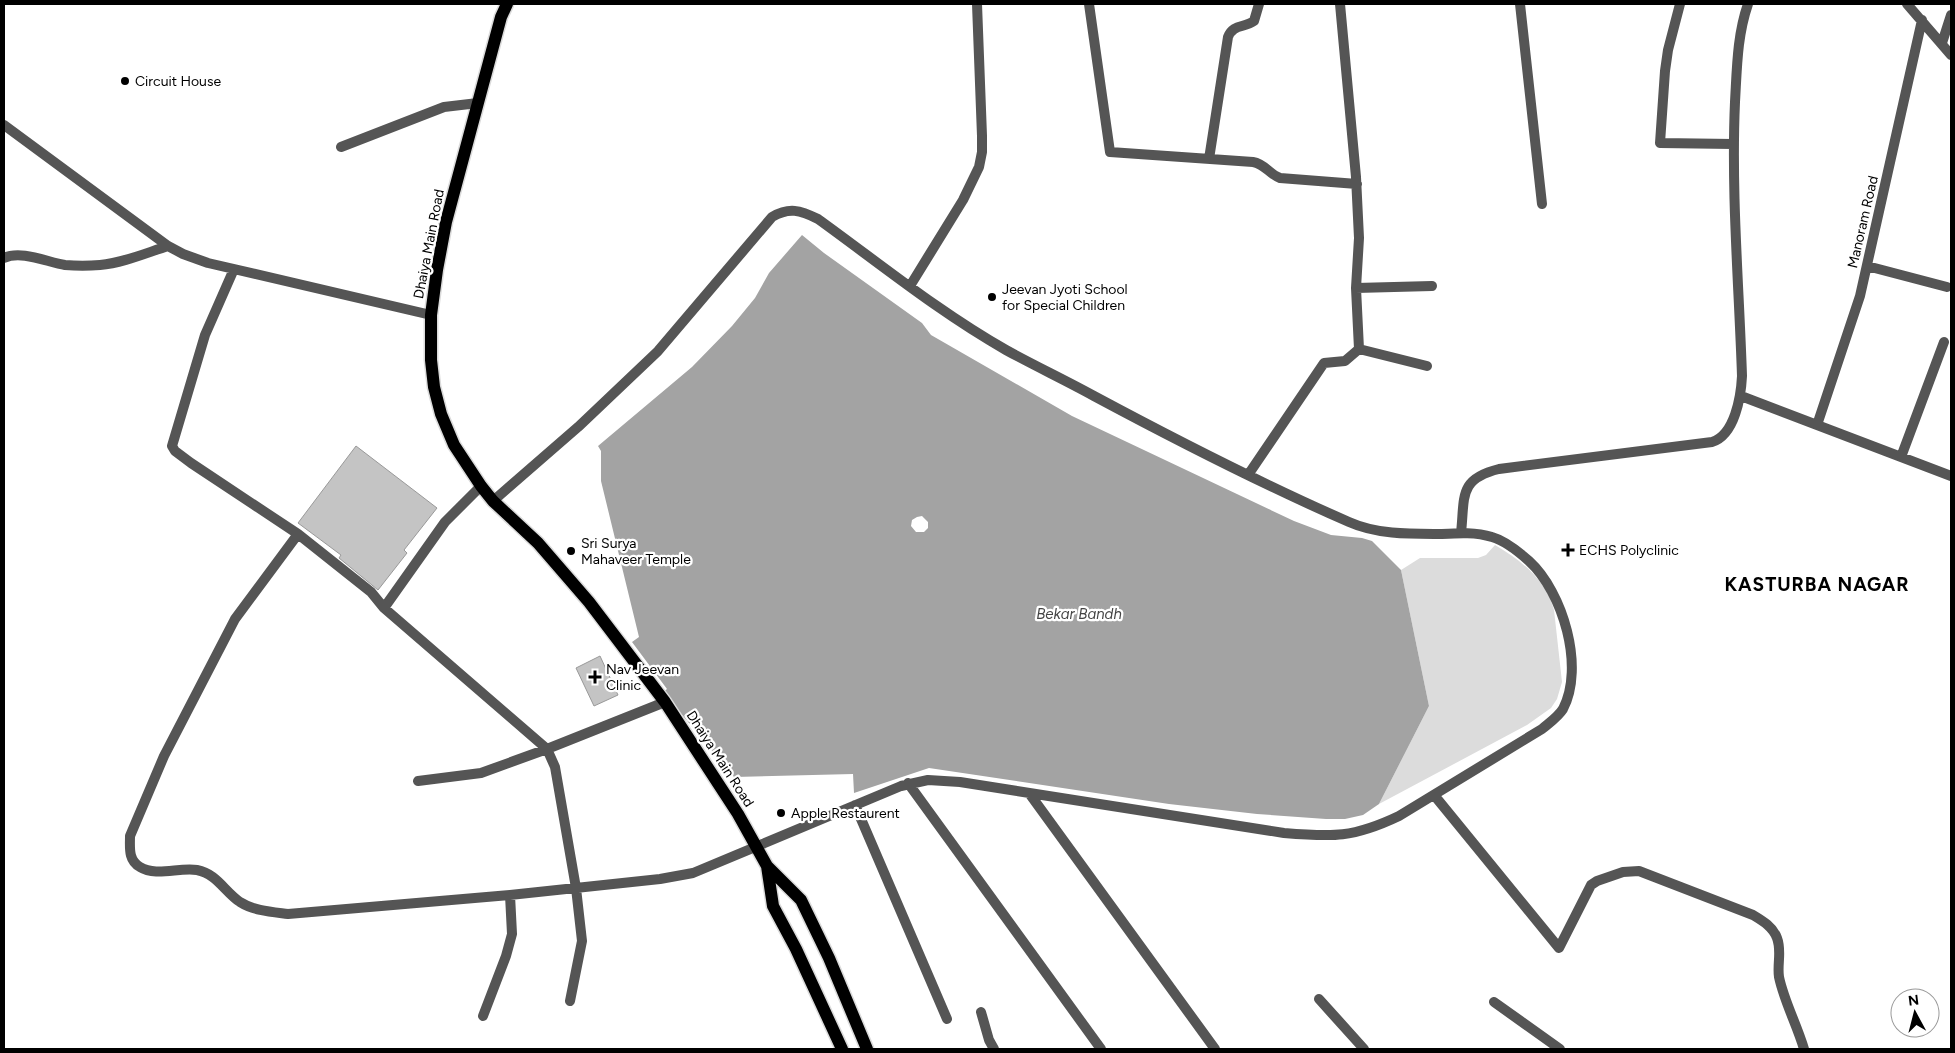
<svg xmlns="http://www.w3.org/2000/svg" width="1955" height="1053" font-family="Figtree,sans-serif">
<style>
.green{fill:#dcdcdc}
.water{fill:#a3a3a3;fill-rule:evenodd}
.building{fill:#c4c4c4;stroke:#999}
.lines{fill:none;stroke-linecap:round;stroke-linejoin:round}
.primary-casing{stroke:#dbdbdb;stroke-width:15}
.minor{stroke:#555;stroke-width:10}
.primary{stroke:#000;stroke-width:12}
.poi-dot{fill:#000;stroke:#fff;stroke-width:2}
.labels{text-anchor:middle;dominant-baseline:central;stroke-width:4.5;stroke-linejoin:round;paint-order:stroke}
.poi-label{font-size:14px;fill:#000;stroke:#fff;text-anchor:start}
.street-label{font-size:14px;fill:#000;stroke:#fff}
.water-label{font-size:15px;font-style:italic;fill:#444;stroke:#fff}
.district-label{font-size:19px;font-weight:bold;letter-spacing:1px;fill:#000;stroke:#fff}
</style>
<rect width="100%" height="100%" fill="#fff"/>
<path class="green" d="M1495,545C1521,560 1546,580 1554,610L1562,682L1557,699L1551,708L1527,725L1379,804L1429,706L1401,570L1420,558H1478L1486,555Z"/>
<path class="water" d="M802,235L824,253L922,323L931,335L1072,416L1294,521L1331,535L1362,538L1372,541L1401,570L1429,706L1379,804L1363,815L1345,819H1326L1257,814L1169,804L929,768L854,793L853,774L734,777L663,692L667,689L632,642L639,637L601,481V451L598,446L692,367L732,326L755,298L769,273ZM922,516L928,522V528L924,532H916L911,526L912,520L917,517Z"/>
<path class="building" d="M356,446L437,508L404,550L407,553L378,590L339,558L341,555L298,523Z
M600,656L618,695L594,706L576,668Z"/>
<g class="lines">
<g class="primary-casing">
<path id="primary" d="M507,4L501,17L446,222L437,270L431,315V360L434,387L441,414L454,445L481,486L493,501L538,543L589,602L665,702L738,814L767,866L801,900L829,958L867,1049
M767,866L773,906L796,949L842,1049"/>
</g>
<path class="minor" d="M1089,4L1110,152L1253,162C1265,164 1269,174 1280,178L1357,184
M1340,4L1356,177L1359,238L1356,288L1359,349L1427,366
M1520,4L1542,204
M1680,4L1668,50L1665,71L1660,143L1733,144
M1907,4L1951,55
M1942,43L1951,15
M4,125L168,246L183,254L208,263L431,315
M341,147L444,107L478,103
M1209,159L1228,37C1233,24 1244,28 1254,21L1259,4
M4,258C21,250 47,262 65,265C76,266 89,266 100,265C123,263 146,253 168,246
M1867,266L1947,287
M234,269L205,335L172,446L175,451L191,463L298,534L371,592L384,608L547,749L555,767L576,888L582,941L570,1001
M910,286L963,200L979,167L982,152V136L977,4
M1356,288L1432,286
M1741,396L1951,476
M1817,425L1860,296L1922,20
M1901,457L1944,342
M1248,475L1324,363L1345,361L1359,349
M1461,533C1465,497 1458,479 1499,469L1712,442C1735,435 1741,396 1742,376C1739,285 1731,193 1735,102C1737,68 1737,36 1748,4
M298,534L235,619L164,756L130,836C130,848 128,860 140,867C156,877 179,867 197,870C217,874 224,891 240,902C254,911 272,912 288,914L510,895L660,879L693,873L901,786L928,780L960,782L1284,833C1333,837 1353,838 1399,816L1542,729C1549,723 1558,717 1563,709C1585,667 1563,592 1529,561C1519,552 1506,541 1492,537C1476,532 1459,533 1442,534C1412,534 1378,535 1349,522C1262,484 1178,441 1094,396C1065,380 1035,366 1006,350C939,312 879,263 818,219C800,210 789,207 772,217L658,351L578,427L493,501
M384,608L445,522L481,486
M418,781L481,773L547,749L665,702
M908,783L1101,1049
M1029,793L1215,1049
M1434,795L1559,948L1591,885L1597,881L1623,872L1639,871L1753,915C1763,921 1773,927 1777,938C1782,951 1777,964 1779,977C1784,1001 1797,1025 1804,1049
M855,805L947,1019
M1319,999L1364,1049
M1494,1002L1560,1049
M981,1012L989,1040L994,1049
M483,1016L506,956L512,934L510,895"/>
<use href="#primary" class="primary"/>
</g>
<g class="poi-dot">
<circle cx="125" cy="81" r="5"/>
<circle cx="992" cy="297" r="5"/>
<path d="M1565.5 542.5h5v5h5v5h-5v5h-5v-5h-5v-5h5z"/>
<circle cx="571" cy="551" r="5"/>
<path d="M592.5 669.5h5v5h5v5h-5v5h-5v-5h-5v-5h5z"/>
<circle cx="781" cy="813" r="5"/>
</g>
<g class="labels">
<g class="poi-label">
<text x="135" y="81">Circuit House</text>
<text x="1002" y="289">Jeevan Jyoti School<tspan x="1002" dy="16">for Special Children</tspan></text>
<text x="581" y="543">Sri Surya<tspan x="581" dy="16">Mahaveer Temple</tspan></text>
<text x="1579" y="550">ECHS Polyclinic</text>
<text x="606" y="669">Nav Jeevan<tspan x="606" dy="16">Clinic</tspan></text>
<text x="791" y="813">Apple Restaurent</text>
</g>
<g class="street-label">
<text transform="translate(1863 222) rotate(-77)">Manoram Road</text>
<text transform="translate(429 244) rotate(-79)">Dhaiya Main Road</text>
<text transform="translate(720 759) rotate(57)">Dhaiya Main Road</text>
</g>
<g class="water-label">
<text x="1079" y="614">Bekar Bandh</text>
</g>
<g class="district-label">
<text x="1817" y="584">KASTURBA NAGAR</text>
</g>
</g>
<rect width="1955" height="1053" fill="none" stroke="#000000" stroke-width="10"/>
<g transform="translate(1915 1013) rotate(353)"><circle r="24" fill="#ffffff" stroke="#999999"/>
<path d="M0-4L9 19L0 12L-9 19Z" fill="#000000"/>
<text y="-8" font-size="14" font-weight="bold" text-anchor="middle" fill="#000000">N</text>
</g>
</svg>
